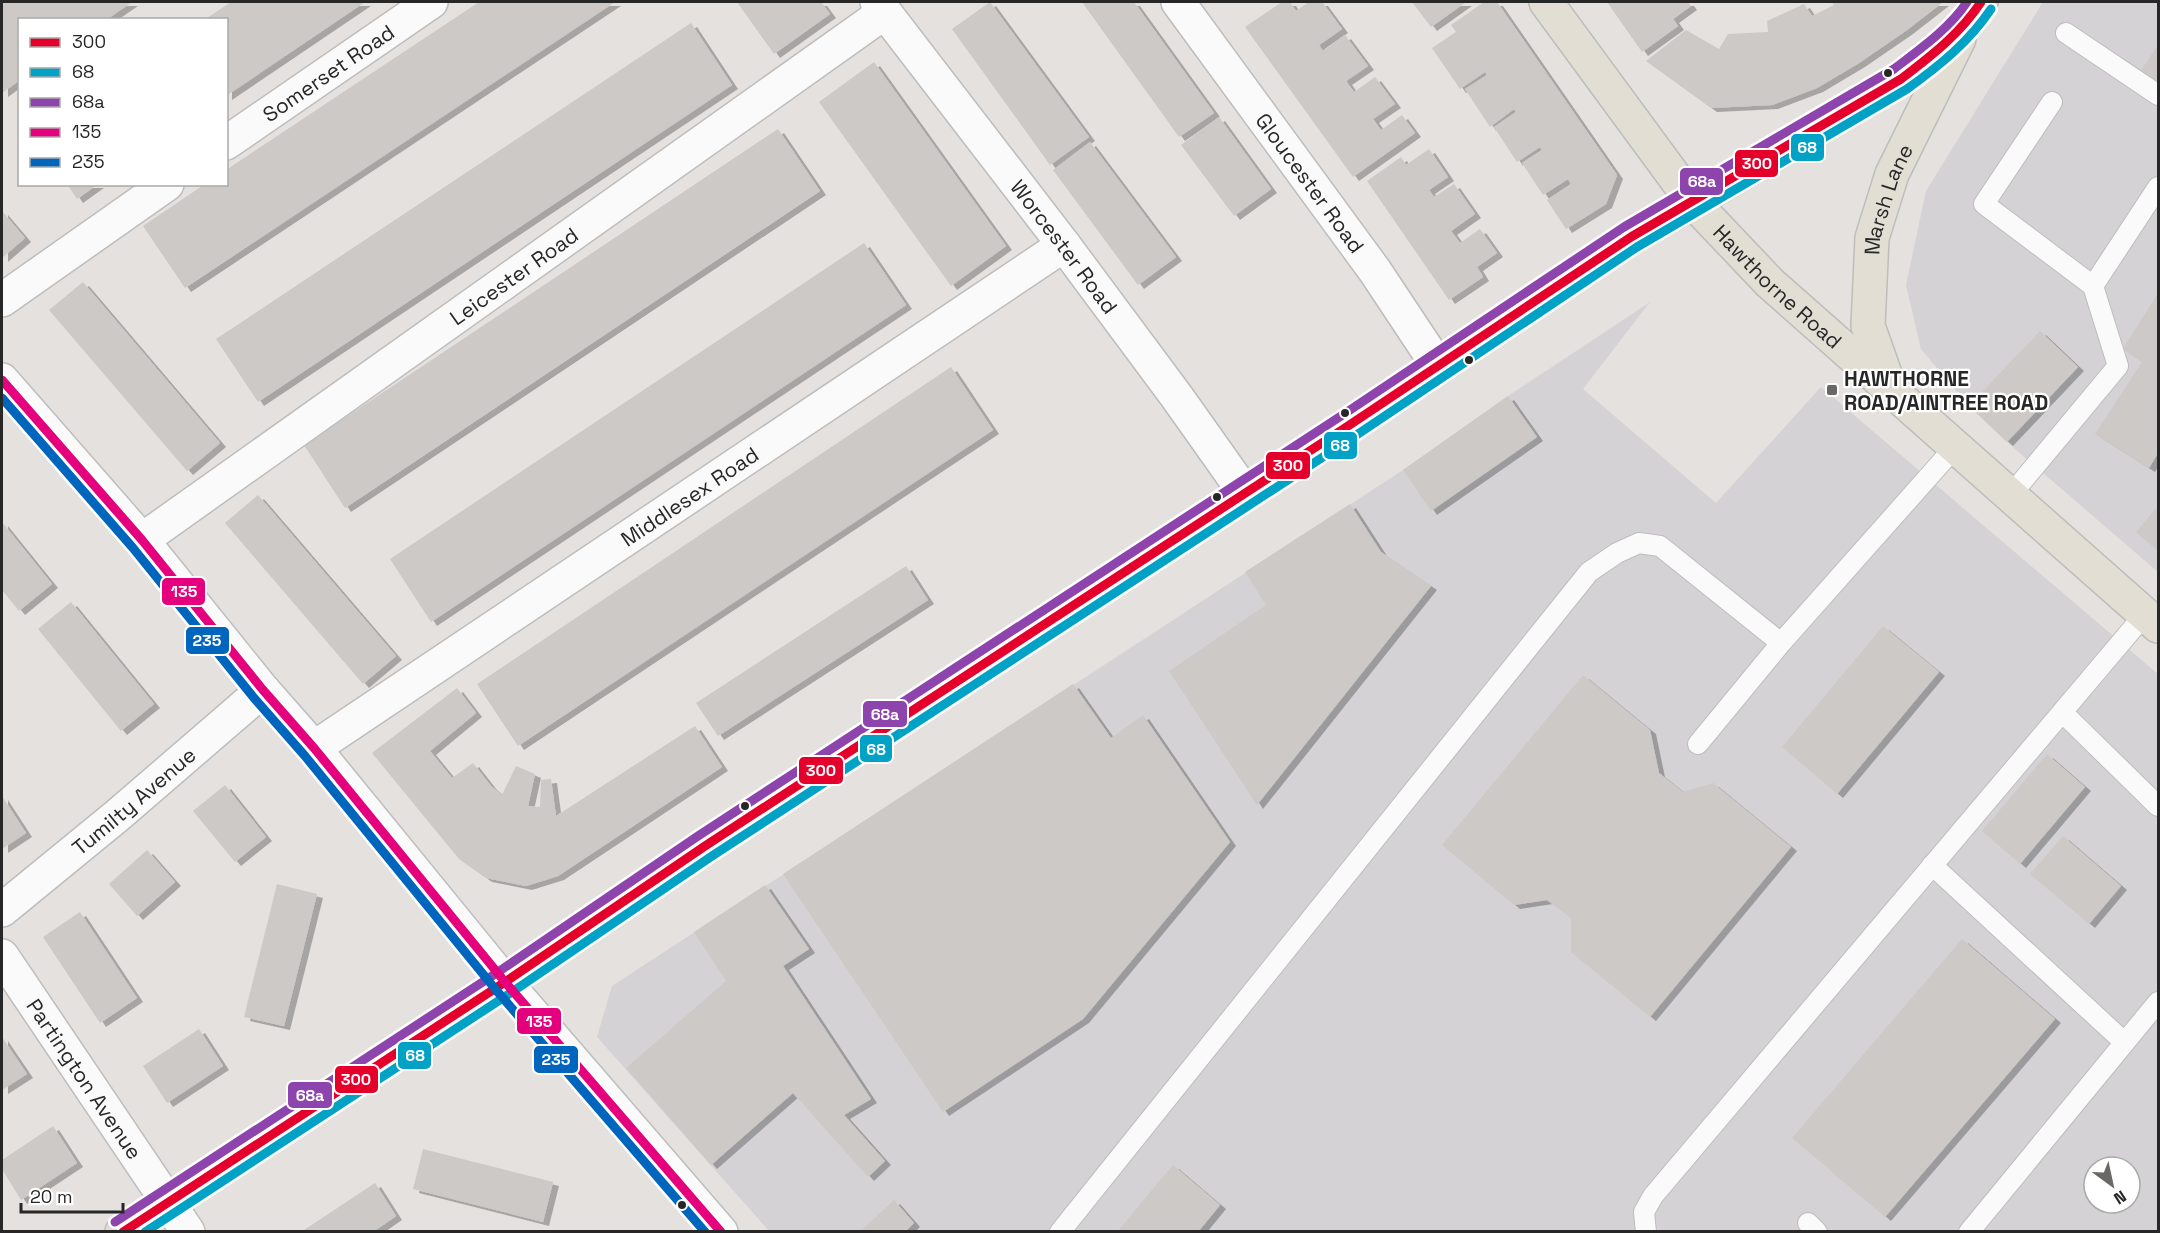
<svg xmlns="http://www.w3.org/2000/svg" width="2160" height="1233" font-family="'Space Grotesk',sans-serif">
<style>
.industrial{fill:#d4d2d5;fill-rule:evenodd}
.building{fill:#ccc9c7;filter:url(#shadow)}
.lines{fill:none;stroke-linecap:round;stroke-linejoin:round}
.lane-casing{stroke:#bebdbe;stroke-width:22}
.street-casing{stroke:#bebdbe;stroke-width:36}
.primary-casing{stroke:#bebdbc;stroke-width:36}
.lane{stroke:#fbfafa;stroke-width:20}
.street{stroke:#fbfafa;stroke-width:33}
.primary{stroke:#e3ded4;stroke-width:33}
.bus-1-casing{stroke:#fff;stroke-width:14}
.bus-2-casing{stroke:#fff;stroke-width:14}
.bus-3-casing{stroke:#fff;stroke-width:14}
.bus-4-casing{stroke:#fff;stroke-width:14}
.bus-5-casing{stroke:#fff;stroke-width:14}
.bus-1{stroke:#e4002b;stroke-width:9}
.bus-2{stroke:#02a2c6;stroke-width:9}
.bus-3{stroke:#8e44ad;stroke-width:9}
.bus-4{stroke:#e5007d;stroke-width:9}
.bus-5{stroke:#0065bd;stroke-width:9}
.bus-dot{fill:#272727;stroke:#fff;stroke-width:2}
.poi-dot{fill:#696867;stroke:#fff;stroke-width:2}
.labels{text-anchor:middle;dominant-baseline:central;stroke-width:4.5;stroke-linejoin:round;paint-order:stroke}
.street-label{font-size:21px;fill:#272727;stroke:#fff}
.poi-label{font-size:21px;font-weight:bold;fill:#272727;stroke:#fff;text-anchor:start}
.line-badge{stroke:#fff;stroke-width:2}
.badge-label{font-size:16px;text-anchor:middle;font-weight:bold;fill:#fff}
</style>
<defs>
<filter id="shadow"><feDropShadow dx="6" dy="4" stdDeviation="0" flood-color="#0004"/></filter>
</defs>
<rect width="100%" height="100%" fill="#e4e1de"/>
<path class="industrial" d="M2043,2H2158V572L2007,442L1969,406L1921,349L1906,285L1926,191Z
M1650,302L1583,389L1716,503L1821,387L2158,674V1231H769L597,1037L612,986L1403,470L1508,396ZM2094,1167H2130V1203H2094Z"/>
<path class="building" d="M4,2H132L106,20H20V80L2,93V3Z
M231,2H365L226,96V20H204Z
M479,2H615L185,288L143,226L205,184H226V170Z
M737,2H821L830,14L774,54Z
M990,2L1089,137L1050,165L952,29Z
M1082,2H1134L1214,113L1179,137Z
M1282,2H1290L1296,11L1309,2H1322L1342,29L1319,45L1323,51L1345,35L1368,66L1346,81L1354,92L1375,77L1395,104L1373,119L1381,130L1402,115L1415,133L1353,177L1245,27Z
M1412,2H1466L1431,27Z
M1484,2H1497L1617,175L1606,204L1566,229L1547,200L1571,184L1568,179L1543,195L1522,163L1542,150L1540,147L1517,162L1494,127L1516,112L1514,109L1490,127L1465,89L1487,75L1485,72L1460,89L1432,48L1456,32L1451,25Z
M1607,2H1688L1691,6L1673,19L1678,26L1642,52Z
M1832,2H1943L1907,30L1859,63L1817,88L1772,105L1711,108L1646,61L1686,30L1719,49L1728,34L1768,32L1767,21L1804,4L1812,16L1834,5Z
M691,23L732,85L258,402L216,339Z
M2158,45V88L2138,75Z
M874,62L1006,246L951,286L819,102Z
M1219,117L1271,189L1234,216L1181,145Z
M778,129L820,191L345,508L304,445Z
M1090,142L1176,257L1138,285L1053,170Z
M1429,149L1448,177L1429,190L1434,197L1454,184L1475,214L1451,231L1460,243L1480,229L1497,253L1477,267L1483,277L1449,300L1367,181L1401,157L1406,165Z
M67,184H98L77,199Z
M2,211L25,238L2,258Z
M864,243L906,305L431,622L390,559Z
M83,282L220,443L187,471L49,310Z
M2158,293V453L2149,468L2095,434L2142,362L2123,349Z
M2040,331L2078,367L2007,442L1969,406Z
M951,367L993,430L518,746L477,684Z
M1508,396L1537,437L1431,511L1403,470Z
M258,495L396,656L363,684L225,523Z
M1350,504L1381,552L1431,586L1257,805L1169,671L1266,605L1245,572Z
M2158,506V551L2136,532Z
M2,522L52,584L19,611L2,590Z
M906,566L928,600L718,736L696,703Z
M71,602L154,704L121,731L38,629Z
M1883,626L1939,672L1837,794L1782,747Z
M1583,675L1650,730L1659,773L1683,792L1713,783L1791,847L1650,1017L1571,952V918L1547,900L1514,905L1442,845Z
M1073,684L1111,738L1143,715L1230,842L1083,1019L943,1112L783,874Z
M457,688L476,713L430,751L452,778L473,763L491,786L502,795L516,766L535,774L528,806L540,807L541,780L551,779L556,816L695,726L722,767L558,876L526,886L486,878L459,859L372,753Z
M2047,754L2085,787L2020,864L1982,831Z
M225,785L266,837L235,862L193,811Z
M2,796L26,833L2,849Z
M2063,836L2121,886L2089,924L2030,874Z
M147,850L175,882L137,916L109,884Z
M277,884L317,894L284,1026L244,1017Z
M765,885L809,949L783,966L871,1099L844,1115L885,1161L868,1177L793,1093L711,1165L626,1068L726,981L694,932Z
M80,912L137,998L100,1023L43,937Z
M1962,939L2055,1019L1885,1217L1792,1138Z
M199,1029L223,1066L167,1103L143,1066Z
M2,1037L27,1074L2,1090Z
M53,1126L77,1163L21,1200L2,1169V1160Z
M423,1149L553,1182L543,1222L413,1189Z
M1173,1165L1220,1205L1198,1232H1117Z
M375,1183L396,1216L373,1232H301Z
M894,1200L914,1223L905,1232H860Z"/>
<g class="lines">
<g class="lane-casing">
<path id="lane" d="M2066,33L2158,95
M2052,102L1984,204L2093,286
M2010,496L2118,366L2093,286L2158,187
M2062,712L2158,806
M1698,744L1781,643L1955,447
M1932,865L2124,1042
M1808,1223L1817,1232
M1060,1232L1589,572L1617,553L1639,543L1660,546L1781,643
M1646,1232L1644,1212L1653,1196L2145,614
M1969,1232L2158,1002"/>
</g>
<g class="street-casing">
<g id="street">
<path id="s1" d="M877,2L1064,245L1177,397L1245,493"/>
<path id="s2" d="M1178,2L1375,271L1438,366"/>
<path id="s3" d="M226,143L431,2"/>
<path d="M2,300L167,184"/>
<path d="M2,380L142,540L263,690L314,748L505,982L721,1232"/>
<path id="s4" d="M142,540L885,12"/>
<path id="s5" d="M314,748L1064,245"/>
<path id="s6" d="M2,910L118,815L263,690"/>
<path id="s7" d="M2,956L188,1232"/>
</g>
</g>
<g class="primary-casing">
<g id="primary">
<path id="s8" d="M1546,2L1693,202L1770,283L2158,626"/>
<path id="s9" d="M1890,388L1868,326L1872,238L1892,174L1959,39"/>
<path d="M122,1232L505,982L705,846L1348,426L1631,237L1693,202L1901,79L1938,51L1970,19L1981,2"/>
</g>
</g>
<use href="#lane" class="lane"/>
<use href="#street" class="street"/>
<use href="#primary" class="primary"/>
<g class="bus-1-casing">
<path id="bus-1" d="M123,1232L505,982L705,846L1348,426L1631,237L1901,79C1931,56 1960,34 1981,2"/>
</g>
<g class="bus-2-casing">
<path id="bus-2" d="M145,1232L512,992L712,856L1355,436L1637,247L1907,89C1939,66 1969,42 1991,9"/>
</g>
<g class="bus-3-casing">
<path id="bus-3" d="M115,1222L498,972L698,836L1341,416L1624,227L1894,69C1920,49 1949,29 1967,2"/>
</g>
<g class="bus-4-casing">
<path id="bus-4" d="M2,380L142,540L263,690L314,748L505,982L721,1232"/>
</g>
<g class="bus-5-casing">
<path id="bus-5" d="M2,398L133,548L254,698L305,756L496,990L705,1232"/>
</g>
<use href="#bus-1" class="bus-1"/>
<use href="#bus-2" class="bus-2"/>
<use href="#bus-3" class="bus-3"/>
<use href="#bus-4" class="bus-4"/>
<use href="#bus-5" class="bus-5"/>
</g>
<g class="bus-dot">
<circle cx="1888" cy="73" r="5"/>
<circle cx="1469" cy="360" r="5"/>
<circle cx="1345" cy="413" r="5"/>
<circle cx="1217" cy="497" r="5"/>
<circle cx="745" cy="806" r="5"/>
<circle cx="682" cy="1205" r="5"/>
</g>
<rect class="poi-dot" x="1826" y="384" width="12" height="12" rx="3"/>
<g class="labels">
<g class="street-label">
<text stroke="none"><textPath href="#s3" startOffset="124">Somerset Road</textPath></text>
<text stroke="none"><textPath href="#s2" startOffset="224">Gloucester Road</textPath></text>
<text stroke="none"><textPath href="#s9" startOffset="195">Marsh Lane</textPath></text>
<text stroke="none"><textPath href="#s1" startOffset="308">Worcester Road</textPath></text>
<text stroke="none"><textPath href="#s4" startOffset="456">Leicester Road</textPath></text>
<text stroke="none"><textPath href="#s8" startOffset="368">Hawthorne Road</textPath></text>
<text stroke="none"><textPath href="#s5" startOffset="452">Middlesex Road</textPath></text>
<text stroke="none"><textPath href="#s6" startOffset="171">Tumilty Avenue</textPath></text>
<text stroke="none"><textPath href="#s7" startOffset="148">Partington Avenue</textPath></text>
</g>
<g class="poi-label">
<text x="1844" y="378">HAWTHORNE<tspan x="1844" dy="24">ROAD/AINTREE ROAD</tspan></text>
</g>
</g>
<g class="line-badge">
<rect x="1790" y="133" width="35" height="29" rx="6" fill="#02a2c6"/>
<rect x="1734" y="149" width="45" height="29" rx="6" fill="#e4002b"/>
<rect x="1679" y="167" width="45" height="29" rx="6" fill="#8e44ad"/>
<rect x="1323" y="431" width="35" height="29" rx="6" fill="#02a2c6"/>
<rect x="1265" y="451" width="46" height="29" rx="6" fill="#e4002b"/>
<rect x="161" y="577" width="45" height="29" rx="6" fill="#e5007d"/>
<rect x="185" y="626" width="45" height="29" rx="6" fill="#0065bd"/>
<rect x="862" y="700" width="46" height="28" rx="6" fill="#8e44ad"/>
<rect x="859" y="734" width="34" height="29" rx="6" fill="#02a2c6"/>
<rect x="798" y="756" width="46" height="29" rx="6" fill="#e4002b"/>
<rect x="516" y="1007" width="46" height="28" rx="6" fill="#e5007d"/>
<rect x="397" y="1041" width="35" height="29" rx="6" fill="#02a2c6"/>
<rect x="533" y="1045" width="46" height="29" rx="6" fill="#0065bd"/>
<rect x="334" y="1065" width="45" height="29" rx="6" fill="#e4002b"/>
<rect x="287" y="1081" width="46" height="28" rx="6" fill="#8e44ad"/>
</g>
<g class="badge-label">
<text x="1807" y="153">68</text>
<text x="1757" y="169">300</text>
<text x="1702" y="187">68a</text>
<text x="1340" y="451">68</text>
<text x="1288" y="471">300</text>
<text x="184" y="597">135</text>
<text x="207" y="646">235</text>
<text x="885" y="720">68a</text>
<text x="876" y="755">68</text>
<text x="821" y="776">300</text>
<text x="539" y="1027">135</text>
<text x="415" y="1061">68</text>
<text x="556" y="1065">235</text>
<text x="356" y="1085">300</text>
<text x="310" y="1101">68a</text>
</g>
<rect width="2160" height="1233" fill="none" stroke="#272727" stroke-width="6"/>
<rect x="18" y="18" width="210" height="168" fill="#ffffff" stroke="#a9a9a9" stroke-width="1.5"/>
<rect x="30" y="38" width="30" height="9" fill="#e4002b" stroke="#a9a9a9" stroke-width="1.5"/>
<text x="72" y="48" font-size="18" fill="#272727">300</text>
<rect x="30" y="68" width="30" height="9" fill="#02a2c6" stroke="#a9a9a9" stroke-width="1.5"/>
<text x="72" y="78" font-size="18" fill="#272727">68</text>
<rect x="30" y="98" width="30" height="9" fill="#8e44ad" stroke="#a9a9a9" stroke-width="1.5"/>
<text x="72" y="108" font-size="18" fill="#272727">68a</text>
<rect x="30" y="128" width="30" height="9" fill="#e5007d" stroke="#a9a9a9" stroke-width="1.5"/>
<text x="72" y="138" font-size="18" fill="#272727">135</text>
<rect x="30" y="158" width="30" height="9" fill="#0065bd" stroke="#a9a9a9" stroke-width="1.5"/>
<text x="72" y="168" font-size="18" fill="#272727">235</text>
<g transform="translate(2112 1185) rotate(147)"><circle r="28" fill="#ffffff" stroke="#a9a9a9" stroke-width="1.5"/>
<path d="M0-4.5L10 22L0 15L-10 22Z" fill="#696867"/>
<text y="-9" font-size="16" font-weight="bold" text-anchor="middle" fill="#272727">N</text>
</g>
<path d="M21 1203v9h102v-9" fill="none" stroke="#272727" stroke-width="3"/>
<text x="30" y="1203" font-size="18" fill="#272727" stroke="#ffffff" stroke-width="4.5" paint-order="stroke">20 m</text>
</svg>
